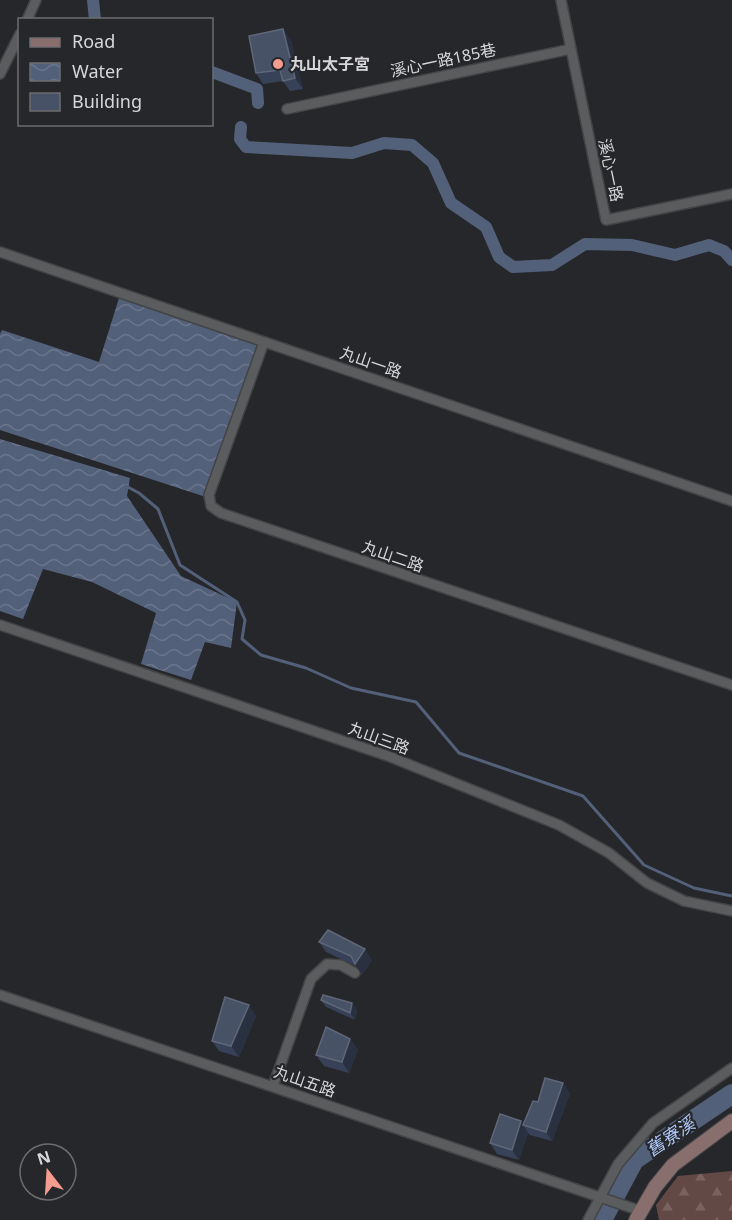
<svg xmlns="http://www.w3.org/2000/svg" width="732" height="1220" font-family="'Noto Sans','Noto Sans TC',sans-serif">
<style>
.forest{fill:url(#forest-firs)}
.water{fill:url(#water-waves)}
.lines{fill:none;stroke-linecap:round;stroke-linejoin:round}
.stream{stroke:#53607a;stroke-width:3}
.canal{stroke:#53607a;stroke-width:12}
.river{stroke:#53607a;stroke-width:20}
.street-casing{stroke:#434446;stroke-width:12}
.secondary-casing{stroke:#434446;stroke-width:16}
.street{stroke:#5a5c5e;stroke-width:9}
.secondary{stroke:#886e6c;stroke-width:14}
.wall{fill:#374259}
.shaded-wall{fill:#293140}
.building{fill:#485266;stroke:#5f6778;stroke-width:1.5}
.poi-dot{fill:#f59c91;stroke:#26272a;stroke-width:2}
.labels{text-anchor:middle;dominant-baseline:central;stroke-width:4.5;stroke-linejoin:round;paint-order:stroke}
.street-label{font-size:16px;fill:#d7d7d9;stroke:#26272a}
.poi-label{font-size:16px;font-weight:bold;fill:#d7d7d9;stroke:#26272a;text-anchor:start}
.water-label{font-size:18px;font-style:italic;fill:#b1c9fc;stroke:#26272a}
</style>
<defs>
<pattern id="forest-firs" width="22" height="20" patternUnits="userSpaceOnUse" patternTransform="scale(1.5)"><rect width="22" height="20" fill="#634946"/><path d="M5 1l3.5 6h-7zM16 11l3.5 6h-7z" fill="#796260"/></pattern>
<pattern id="water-waves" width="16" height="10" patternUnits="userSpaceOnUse" patternTransform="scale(1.5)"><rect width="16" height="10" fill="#53607a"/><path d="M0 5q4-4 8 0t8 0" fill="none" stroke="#6b768c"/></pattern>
</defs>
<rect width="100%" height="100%" fill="#26272a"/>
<path class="forest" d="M732,1171V1220H659L656,1205L678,1176Z"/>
<path class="water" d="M119,298L257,344L206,497L0,430V334L2,330L99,362Z
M0,439L130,478L127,496L181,576L237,602L231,648L205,642L191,680L141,664L156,613L92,582L43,569L23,619L0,611Z"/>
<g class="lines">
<path class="stream" d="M126,486L139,493L158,509L180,565L237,602L245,620L242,639L261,655L306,668L351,688L416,702L459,753L583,796L644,865L694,888L732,896"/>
<path class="canal" d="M93,0L95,20
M212,72L257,89L258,103
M241,127L240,139L246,147L352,153L384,143L412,145L433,163L451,203L486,227L499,257L513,267L552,265L585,244L632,245L675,255L709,245L724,251L732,260"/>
<path class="river" d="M602,1220L634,1160L732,1094"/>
<g class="street-casing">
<path id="street" d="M561,0L606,220L732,194
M27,20L36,0
M0,74L20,34
M287,109L571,49
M0,252L732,501
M264,342L209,495L211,506L221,513L732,685
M0,625L388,756L559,825L609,853L647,883L684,901L732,911
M0,995L641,1211
M273,1086L311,979L327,964L341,965L355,973
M588,1220L618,1164L653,1123L732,1068"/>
</g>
<g class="secondary-casing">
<path id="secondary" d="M636,1220L655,1187L673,1165L732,1121"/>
</g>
<use href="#street" class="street"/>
<use href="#secondary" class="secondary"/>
</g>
<path class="wall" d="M291,40L303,89L290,91L283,81L263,84L256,73Z
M319,942L372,960L362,975L356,966L326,952Z
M321,1000L352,1003L357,1010L355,1020L326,1007Z
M256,1016L239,1057L219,1051L212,1041Z
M350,1039L358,1050L349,1073L324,1066L316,1055Z
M570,1093L552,1141L530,1135L528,1133L519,1160L497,1154L490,1143L521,1121L523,1125L538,1102Z"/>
<path class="shaded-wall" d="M283,29L291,40L303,89L295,78Z
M365,949L372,960L362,975L355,964Z
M352,1003L357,1010L355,1020L350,1013Z
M249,1005L256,1016L239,1057L231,1046Z
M350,1039L358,1050L349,1073L342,1062Z
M563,1083L570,1093L552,1141L546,1132Z
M521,1121L528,1133L519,1160L512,1150Z"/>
<path class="building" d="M283,29L295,78L283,81L280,70L256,73L249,36Z
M328,930L365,949L355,964L351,956L319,942Z
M323,995L352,1003L350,1013L321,1000Z
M225,997L249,1005L231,1046L212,1041Z
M326,1027L350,1039L342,1062L316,1055Z
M545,1078L563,1083L546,1132L523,1125L533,1101L538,1102Z
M500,1114L521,1121L512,1150L490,1143Z"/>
<circle class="poi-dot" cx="278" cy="64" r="6"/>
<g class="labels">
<g class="street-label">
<text transform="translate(443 60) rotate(-12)">溪心一路185巷</text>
<text transform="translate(611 170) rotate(78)">溪心一路</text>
<text transform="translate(371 362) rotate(19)">丸山一路</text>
<text transform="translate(393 556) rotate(19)">丸山二路</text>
<text transform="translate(379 738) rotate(20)">丸山三路</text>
<text transform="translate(305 1081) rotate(19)">丸山五路</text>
</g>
<g class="poi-label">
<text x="290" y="64">丸山太子宮</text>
</g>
<g class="water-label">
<text transform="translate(670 1136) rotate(-34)">舊寮溪</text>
</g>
</g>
<rect x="18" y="18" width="195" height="108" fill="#26272a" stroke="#6d6d70" stroke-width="1.5"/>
<rect x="30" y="38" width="30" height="9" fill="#886e6c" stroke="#6d6d70" stroke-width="1.5"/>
<text x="72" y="48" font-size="18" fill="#d7d7d9">Road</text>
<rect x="30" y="63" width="30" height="18" fill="url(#water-waves)" stroke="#6d6d70" stroke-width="1.5"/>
<text x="72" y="78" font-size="18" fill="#d7d7d9">Water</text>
<rect x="30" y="93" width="30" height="18" fill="#485266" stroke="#6d6d70" stroke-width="1.5"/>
<text x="72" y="108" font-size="18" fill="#d7d7d9">Building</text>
<g transform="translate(48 1172) rotate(343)"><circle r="28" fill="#26272a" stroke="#6d6d70" stroke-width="1.5"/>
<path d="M0-4.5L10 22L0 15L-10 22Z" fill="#f59c91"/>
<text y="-9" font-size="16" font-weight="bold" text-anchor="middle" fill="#d7d7d9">N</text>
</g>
</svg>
